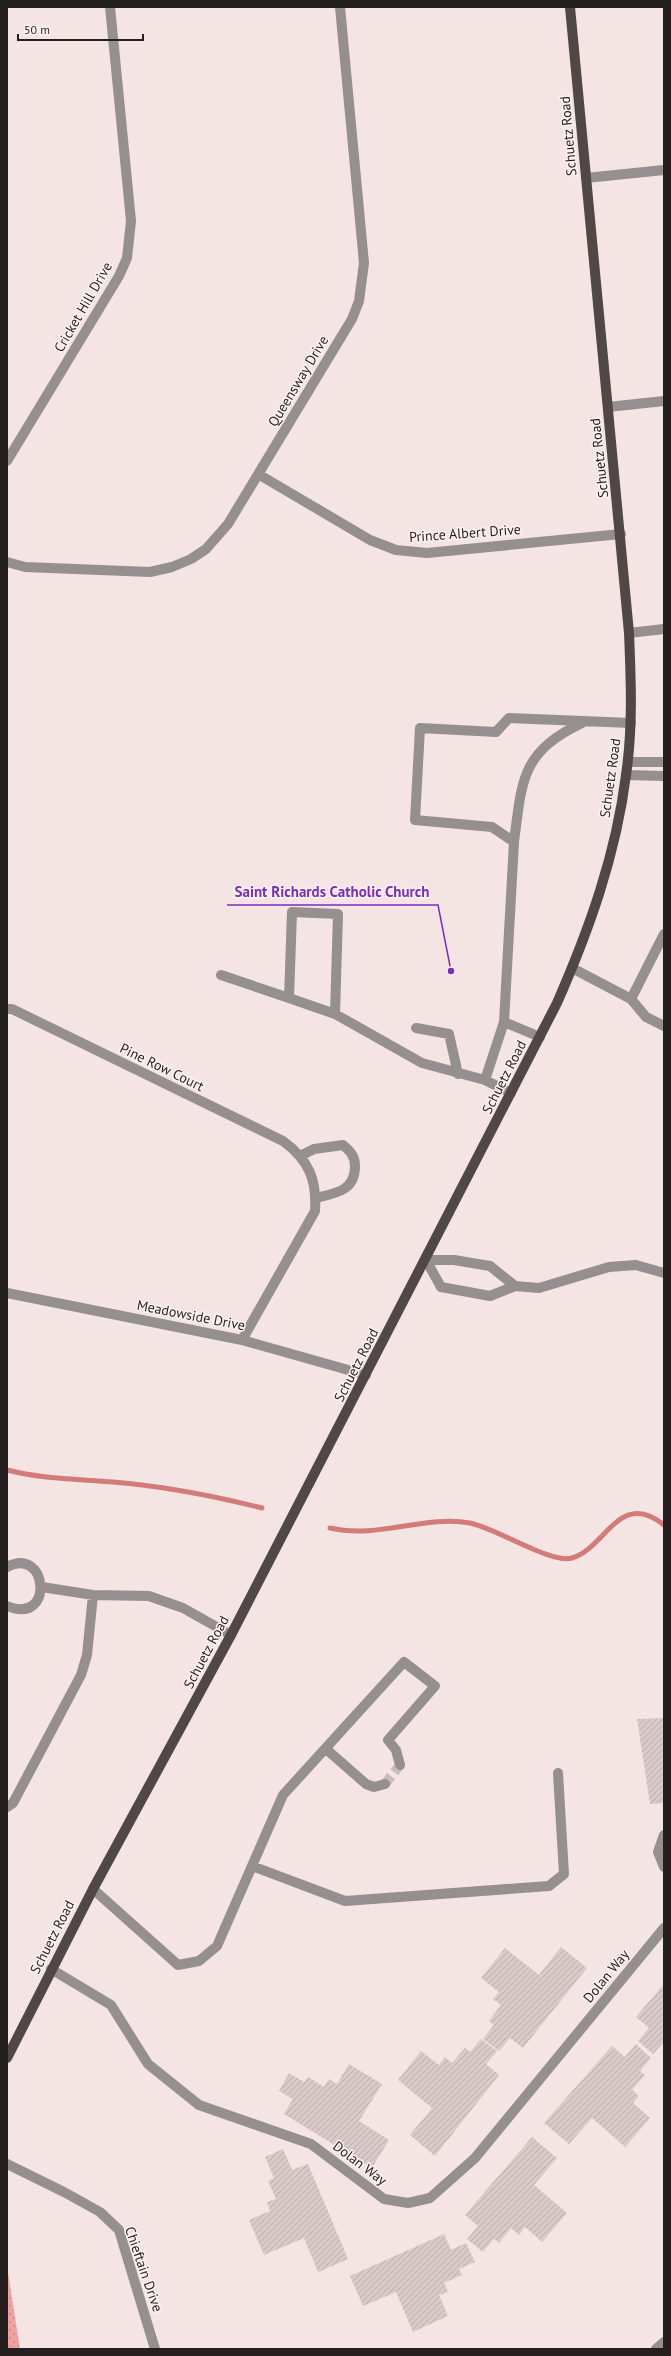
<svg xmlns="http://www.w3.org/2000/svg" width="671" height="2356" font-family="'PT Sans',sans-serif">
<style>
.grass{fill:url(#grass-dots)}
.lines{fill:none;stroke-linecap:round;stroke-linejoin:round}
.stream{stroke:#d37b7b;stroke-width:5}
.building{fill:url(#building-hatch)}
.minor-tunnel{stroke:#cabcbc;stroke-width:10;stroke-dasharray:10 5;stroke-linecap:butt}
.minor{stroke:#958f8f;stroke-width:10}
.major{stroke:#524747;stroke-width:10}
.labels{text-anchor:middle;dominant-baseline:central;stroke-width:3;stroke-linejoin:round;paint-order:stroke}
.street-label{font-size:14px;fill:#241e1e;stroke:#fff2f2}
.leader{fill:none;stroke:#7b2cbf;stroke-width:1.5}
.callout-dot{fill:#7b2cbf;stroke:#fff2f2;stroke-width:1.5}
.callout-label{font-size:15px;text-anchor:middle;font-weight:bold;fill:#7b2cbf;stroke:#fff2f2;stroke-width:3;stroke-linejoin:round;paint-order:stroke}
</style>
<defs>
<pattern id="grass-dots" width="8" height="8" patternUnits="userSpaceOnUse"><rect width="8" height="8" fill="#f0a1a1"/><path d="M2 2h.1M6 6h.1" fill="none" stroke="#ce8a8a" stroke-width="1.8" stroke-linecap="round"/></pattern>
<pattern id="building-hatch" width="6" height="6" patternUnits="userSpaceOnUse"><rect width="6" height="6" fill="#d9c9c9"/><path d="M-1 1l2-2M0 6l6-6M5 7l2-2" fill="none" stroke="#baacac"/></pattern>
</defs>
<rect width="100%" height="100%" fill="#f4e4e3"/>
<path class="grass" d="M7,2266L20,2349H7Z"/>
<g class="lines">
<path class="stream" d="M7,1470C42,1479 77,1479 113,1482C163,1486 214,1496 262,1508
M330,1528C379,1539 424,1515 470,1523C496,1528 551,1564 572,1558C606,1548 619,1489 664,1525"/>
</g>
<path class="building" d="M664,1718V1803L650,1804L637,1719Z
M561,1947L587,1968L523,2048L510,2038L499,2051L483,2039L494,2025L489,2021L501,2005L493,1999L499,1992L481,1978L505,1948L539,1975Z
M664,1984V2042L653,2054L638,2041L649,2028L636,2017Z
M481,2039L497,2051L486,2064L499,2075L435,2156L410,2135L432,2108L398,2080L421,2051L439,2065L445,2057L452,2063L465,2048L470,2052Z
M636,2044L651,2058L640,2071L645,2075L632,2090L639,2096L633,2103L650,2118L625,2147L592,2118L569,2144L544,2123L612,2046L625,2057Z
M349,2064L382,2084L359,2121L389,2140L372,2168L284,2114L293,2099L279,2091L289,2073L304,2082L308,2077L324,2087L329,2079L337,2084Z
M532,2137L557,2158L534,2185L567,2213L542,2242L525,2227L519,2235L511,2228L499,2243L494,2239L483,2252L467,2239L478,2226L465,2215Z
M283,2149L292,2170L308,2164L348,2259L318,2272L304,2238L264,2255L249,2220L270,2211L267,2202L276,2199L268,2181L274,2178L265,2157Z
M444,2234L451,2250L466,2243L475,2262L459,2269L462,2275L444,2283L448,2292L439,2295L448,2316L413,2332L396,2292L363,2306L350,2276Z"/>
<g class="lines">
<path class="minor-tunnel" d="M385,1784L400,1765"/>
<path class="minor" d="M586,178L664,170
M608,407L664,401
M7,461L119,276L127,258L131,221L110,7
M258,474L370,540L396,550L427,553L621,534
M7,562L25,567L150,572L172,567L191,559L206,549L228,524L352,319L359,301L364,263L340,7
M629,633L664,629
M628,762H664
M626,775L664,776
M514,842C522,780 521,752 582,723
M572,968L631,999L664,934
M221,975L289,998
M631,999L646,1017L664,1026
M7,1009H12L283,1141C309,1160 317,1180 315,1211L242,1340
M335,1014L338,914L292,912L289,998L335,1014L422,1063L485,1080L511,1093
M504,1022L540,1037
M416,1028L449,1034L458,1074
M485,1080L504,1022L514,842L492,827L415,820L420,728L496,732L509,718L631,723
M300,1156L314,1149L343,1145C350,1151 355,1156 355,1166C355,1191 336,1193 316,1198
M515,1286L490,1296L441,1287L426,1260H454L490,1266L515,1286L539,1288L609,1267L636,1265L664,1273
M7,1293L242,1340L366,1375
M7,1567C48,1545 55,1626 7,1606
M42,1587L93,1595L149,1596L183,1608L231,1635
M326,1749L366,1784L374,1787L385,1784
M7,1807L13,1803L81,1675L87,1655L93,1595
M664,1835L658,1852L664,1867
M252,1866L345,1901L549,1886L564,1874L558,1773
M93,1889L178,1965L199,1961L217,1946L283,1795L404,1662L435,1686L388,1740L396,1750L400,1765
M51,1969L111,2005L148,2064L199,2105L311,2144L384,2199L408,2203L430,2198L475,2158L664,1928
M7,2164L64,2192L100,2212L119,2230L155,2349
M656,2349L664,2342"/>
<path class="major" d="M7,2058L93,1889L231,1635L557,1003C589,930 616,855 626,775C633,728 631,680 629,633L570,7"/>
</g>
<g class="labels">
<g class="street-label">
<text transform="translate(568 136) rotate(-95)">Schuetz Road</text>
<text transform="translate(83 307) rotate(-60)">Cricket Hill Drive</text>
<text transform="translate(298 381) rotate(-59)">Queensway Drive</text>
<text transform="translate(599 458) rotate(-96)">Schuetz Road</text>
<text transform="translate(465 533) rotate(-4)">Prince Albert Drive</text>
<text transform="translate(610 778) rotate(-82)">Schuetz Road</text>
<text transform="translate(162 1067) rotate(26)">Pine Row Court</text>
<text transform="translate(504 1077) rotate(-63)">Schuetz Road</text>
<text transform="translate(191 1315) rotate(11)">Meadowside Drive</text>
<text transform="translate(356 1365) rotate(-63)">Schuetz Road</text>
<text transform="translate(206 1652) rotate(-62)">Schuetz Road</text>
<text transform="translate(52 1937) rotate(-63)">Schuetz Road</text>
<text transform="translate(606 1976) rotate(-51)">Dolan Way</text>
<text transform="translate(360 2163) rotate(37)">Dolan Way</text>
<text transform="translate(144 2269) rotate(71)">Chieftain Drive</text>
</g>
</g>
<path class="leader" d="M451 971L438 905H227"/>
<circle class="callout-dot" cx="451" cy="971" r="4"/>
<g class="callout-label">
<text x="332" y="897">Saint Richards Catholic Church</text>
</g>
<rect width="671" height="2356" fill="none" stroke="#241e1e" stroke-width="16"/>
<path d="M18 34v6h125v-6" fill="none" stroke="#241e1e" stroke-width="2"/>
<text x="24" y="34" font-size="12" fill="#241e1e" stroke="#fff2f2" stroke-width="3" paint-order="stroke">50 m</text>
</svg>
